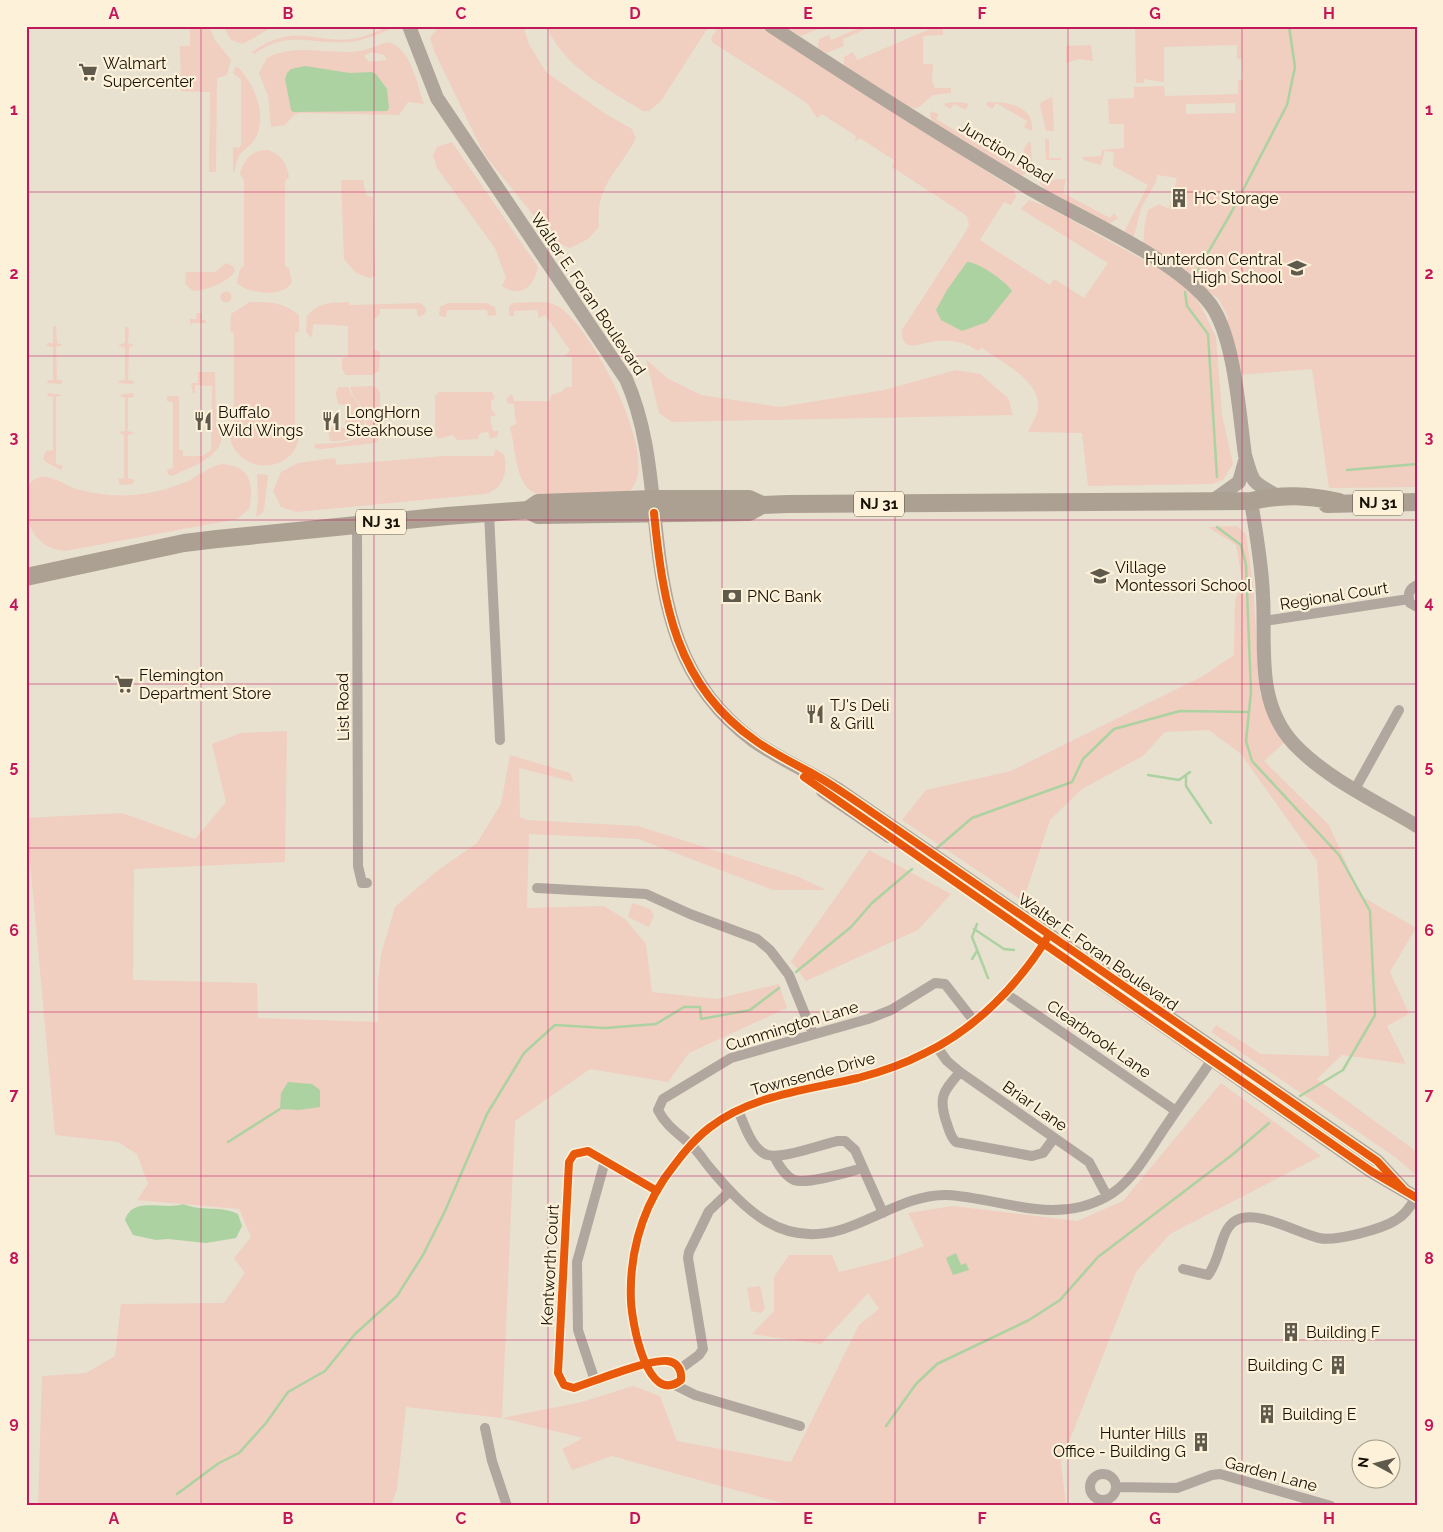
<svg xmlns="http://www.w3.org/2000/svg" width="1443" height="1532" font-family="Raleway,sans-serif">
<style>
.green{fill:#f0cec0;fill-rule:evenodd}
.water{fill:#acd2a2}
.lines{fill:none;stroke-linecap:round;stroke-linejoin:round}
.stream{stroke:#acd2a2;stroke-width:2.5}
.street{stroke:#b1a79e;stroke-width:10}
.secondary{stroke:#b0a59a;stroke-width:14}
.highway{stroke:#aca093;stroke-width:18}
.cycleway-casing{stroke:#fdf2d9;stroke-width:11}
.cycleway{stroke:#e8590c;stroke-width:8}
.grid{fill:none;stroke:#c2185b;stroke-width:1;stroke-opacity:0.55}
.labels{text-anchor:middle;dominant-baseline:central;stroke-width:4.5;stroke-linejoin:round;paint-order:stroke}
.shield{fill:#fdf2d9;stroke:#5b5445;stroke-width:1}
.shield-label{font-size:15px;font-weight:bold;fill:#161106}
.poi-label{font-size:16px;fill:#161106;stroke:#fdf2d9;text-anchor:start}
.street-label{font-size:16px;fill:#161106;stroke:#fdf2d9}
.neatline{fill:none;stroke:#c2185b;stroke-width:2}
.grid-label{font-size:16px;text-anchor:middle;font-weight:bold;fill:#c2185b}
</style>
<rect width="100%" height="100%" fill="#e8e1d0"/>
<path class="green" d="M190,26H209L215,40L231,60L227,75L217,78L216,172H209L210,92L181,91L180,46H190Z
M223,26H279L269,29L243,44L231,40Z
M439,26H523L529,44L546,72L604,113L632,129L636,138C619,172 595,184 599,227L588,239L570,248L555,242L484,154L434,51L430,38Z
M546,26H709L661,101L649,111H643C606,88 565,68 546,26Z
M719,26H759L1014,189L1016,197L1011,205L1004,202L980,240L1050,285L1054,279L1084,298L1108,263L1021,209L1029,200L1046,206L1167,273L1192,293L1201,306L1216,337L1222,415L1233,464L1223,480L1212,484L1088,486L1082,433L1028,432C1031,425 1036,417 1038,410C1043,382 1001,362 982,348L978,351C961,340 946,339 925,343C918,345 913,347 906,344L902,338V330L963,236L969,225L967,216L892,167L894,160L860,138L855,142L856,136L822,114L817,118L807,103L712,42L711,38Z
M798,26H816L818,29L801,36L789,30Z
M864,26H873L843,39L844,46L827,53L818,48L819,39L829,35L831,40Z
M937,26H943V35L923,36V64H933L932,80L935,88H951V93L933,95L918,108L909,107L844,65V57L853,52L857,60Z
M1135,26H1417V487L1329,488L1312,369L1237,375L1227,324L1228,317L1219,299L1143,244L1145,222L1148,210L1159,204L1169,209L1177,178L1157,175L1156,182L1142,206L1134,236L1130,238L1123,234L1148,185L1113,166L1114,152L1105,151L1101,165L1083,160V157L1101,156L1102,150L1124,148V124H1109L1108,99L1134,98V87L1164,86L1165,96L1238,94V80H1243L1242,59H1237V45L1164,47V82L1144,79V83H1136ZM1235,103V113L1186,114V104Z
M387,27L389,30C376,35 362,41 348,42C311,45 288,29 254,54L252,52C298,20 315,46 358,38C368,36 378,30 387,27Z
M387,42C411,46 417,85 424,104L408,102L399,115L300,113L294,115L285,125L271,127L268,96L259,73L267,58C293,45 317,52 345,52C360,53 374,47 387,42ZM371,52L384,55L387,60L369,62L364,56Z
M1091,45L1093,61L1079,59L1066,63V46Z
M235,67L239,68C255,86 267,114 256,137C252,146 241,150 238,158C236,163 236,169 233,173V147L239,148L241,145V79L233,74Z
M1052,89L1054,131H1046L1040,106L1041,102L1052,97Z
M961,102L969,104L965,110L954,104L950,109L944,105L946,103Z
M987,102C1006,102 1034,104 1032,131L1024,127L1027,121L996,103L992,109L986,105Z
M931,111L939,114L936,119L1014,166L1017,161L1023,163L1028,155L1023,151L1028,142L1031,143L1032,170L1021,176L934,124L930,116Z
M1045,139H1049V158H1061V160H1046Z
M452,142L538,267C534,286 521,299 502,286L506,278L495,248L437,168L433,155L437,147Z
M268,150C282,155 287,164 289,177L285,181V266L289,269L292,282C284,298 248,294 237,283L240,269L244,266V180L240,174C243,160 253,149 268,150Z
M1048,172L1049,180L1066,179L1063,193L1110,218L1114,213L1118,218L1111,223L1106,222L1045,190L1040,183V179Z
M341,180H363L366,195L373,197L375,276L370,278L356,273L344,259Z
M226,263L233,266L235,271C229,282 205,291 193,291L185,284L186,272H215Z
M220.5 297a5.5 5.5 0 1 1 11 0a5.5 5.5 0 1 1-11 0Z
M250,302C272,302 281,302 299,315V332L295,333V429L299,432C301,471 239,481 229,435L234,428V333L230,331L231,314Z
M348,302L350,305L420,303L426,308V312L420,317L417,315V309H380V314L374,319V349L380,352L379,371L373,375H346L342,369V358L348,357V326L313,324L312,337L309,336L306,331L307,316C319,302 331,303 348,302Z
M448,303H486L495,307L496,315L488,316L487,310H447L446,317L439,316L440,307Z
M513,303C527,303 547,299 559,307C591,326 666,465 628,492L538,494C514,488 516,447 510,427L516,424L514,404L507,403V398L512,394L514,401H550L551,395L561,392L566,387H572V357L565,356L570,350L545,315L539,318L537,310L514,311V316H509V307Z
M197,313H202V320H206V323H193L190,325V319H196Z
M53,326H56L57,343L63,345L56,347L57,380H62V384L47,383L48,380H53V347L46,346L48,343H53Z
M125,327H129L128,343L135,345L129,347L128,380L134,381L133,384L118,383L119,381L125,380V348L118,345L125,343Z
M646,359L667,378L701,395L780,407L884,390L956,370L980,374L1008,398L1013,415L672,422L659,413Z
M198,372H215L216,427L222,430C225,457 192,466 172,476L168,474L167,470L173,468V402L167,401V396H179V450H183V456H202L211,450L212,386L195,385V393H193L191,383H198Z
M372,386L377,388L380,393L379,439L375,443L321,449L314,448L315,444C335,443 378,446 363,411C360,402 352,396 350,387Z
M339,387H348C351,395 359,402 362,411C372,435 349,442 330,441L328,428H345V405L338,404C338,399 333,392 339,387Z
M439,392H492L495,398L491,401V409L496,415L490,417L493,431H498V436L490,439L488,432L480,433L478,439L457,440L453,435L438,439L435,433V396Z
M48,393L63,395L56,397V464L63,466L61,470L46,462L43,458L46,451L53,450V397L47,396Z
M133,393L134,397L128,398V431L135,433L128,435V478L135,480L132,484L120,485L118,479L124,478V435L118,432L125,431V398L118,395Z
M495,449L504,454C508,472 504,489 485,494L297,512L281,507L273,491L281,472L298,463L335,458L337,465L444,456H494Z
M222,464C251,466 254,484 249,509L237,519L65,551C36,548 26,527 26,500C26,491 28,482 37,478C49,473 65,485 76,489C87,492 99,494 110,495C137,497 163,492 188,481C199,475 209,467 222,464Z
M257,474L268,475L264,510L261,514L256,517L258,500Z
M1237,526L1246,534L1253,585L1260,694L1285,742L1264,761L1329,825L1361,896L1416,928L1390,972L1409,1014L1387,1026L1406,1064L1342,1055L1317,1079L1417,1152V1176L1395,1157L1211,1032L1216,1025L1261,1054L1329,1056L1317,861L1241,754L1209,730L1165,732L1143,756L1082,789L1050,820L1023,901L902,820L926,790L1011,771L1203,676L1234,655L1235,599L1243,585L1236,545L1208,527Z
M287,731L285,862L134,869L133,980L257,983L258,1018L378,1022V982L381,955L395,907L437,871L477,843L501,804L510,755L570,773L574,782L519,768L520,817L527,820L638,826L799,877L826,890H773L638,839L529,834L527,908L604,906L625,919L646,944L652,992L716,999L779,984L787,1008L689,1053L668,1082L590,1069L515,1121L502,1418L582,1402L633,1386L660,1396L677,1441L791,1462L859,1325L879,1309L868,1293L821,1344L752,1334L774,1311V1277L789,1255H832L839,1272L884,1261L924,1246L908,1213L953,1206L1077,1221L1123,1201L1221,1083L1321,1156L1170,1234L1136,1272L1061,1462L1066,1506H782V1503L612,1456L572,1470L562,1449L583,1438L502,1418L406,1407L397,1489L391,1506H38L42,1376L86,1373L115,1356L121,1304L224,1303L245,1273L234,1258L251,1237L239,1209L137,1200L148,1184L137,1154L118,1142L55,1135L26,818L122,813L195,839L226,802L212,744L241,733Z
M869,850L951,894L918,930L806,981L791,961Z
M632,903L650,909L654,915L649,927L628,917Z
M760,1286L765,1309L761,1313L751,1311L747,1288Z"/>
<path class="water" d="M305,66L350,73L372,72L376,74L387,89L389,108L387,111L293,112L291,110L285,79L287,73L291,69Z
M967,262C977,261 1007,282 1012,291L987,322L962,331L941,320L936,310L947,290Z
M288,1082L312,1084L320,1090V1107L299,1110L280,1109L281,1093Z
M183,1204C202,1212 220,1205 238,1214L242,1226L236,1238L206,1243L168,1239L156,1240L133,1235L125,1220C133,1195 164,1211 183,1204Z
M956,1253L961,1265L966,1263L969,1270L953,1275L946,1258Z"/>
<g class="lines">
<path class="stream" d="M1195,275L1231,213L1287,105L1295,67L1289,26
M1185,292L1187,306L1208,334L1217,477
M1347,470L1417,464
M1217,527L1241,545L1246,565L1251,692L1246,741L1252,761L1339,855L1370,911L1375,1015L1343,1070L1300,1096
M1148,775L1179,780L1190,772
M1186,776V786L1211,823
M937,848L972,818L1072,782L1083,759L1114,729L1180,711L1249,712
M977,924L972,937L988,978
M974,929L1004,949L1014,950
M972,959L977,951
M796,972L851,927L872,903L912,869
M228,1142L280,1109
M886,1426L916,1384L937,1364L1029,1320L1060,1300L1098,1257L1232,1155L1269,1123
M177,1494L219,1463L239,1453L266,1423L288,1392L325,1371L355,1334L397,1296L423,1255L445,1211L487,1114L524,1053L555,1025L605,1028L656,1024L684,1007H700L701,1019L750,1010L779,988"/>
<path class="street" d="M489,513L500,740
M357,524L358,866L362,883H367
M1417,585C1409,589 1407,595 1410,603L1417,607
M1264,621L1409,599
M1355,789L1399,710
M537,888L646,894L690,914L757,939L770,950L789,975L813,1034
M1005,993L1176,1111
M974,1021L945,984L935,983L891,1010L868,1019L731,1058L663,1099L658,1110C666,1126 678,1133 691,1145C698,1151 704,1161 710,1168C745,1210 781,1247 840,1230C875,1220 909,1194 947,1195C1001,1198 1054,1226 1106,1197C1134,1182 1150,1148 1168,1123C1183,1100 1200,1078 1215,1055
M937,1047L947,1061L960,1072L1089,1162L1107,1196
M960,1072C944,1091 938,1096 946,1121C949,1129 950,1137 956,1142L1032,1156L1043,1153L1054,1138
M738,1110C744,1124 751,1147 765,1154C779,1161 822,1144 838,1141H845L855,1150L883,1213
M774,1156C778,1164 785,1176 794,1180C807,1185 848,1172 863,1168
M657,1191L588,1151L574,1154L569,1162L558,1373L564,1385L574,1388C595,1381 648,1359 667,1361C678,1362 682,1371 681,1380C647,1407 632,1323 631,1301C629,1258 640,1215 664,1179C678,1160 690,1143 709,1128C751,1095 807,1090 858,1078C881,1072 904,1064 925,1053C976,1029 1020,983 1049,935
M1183,1269L1208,1275C1221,1259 1220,1230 1235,1221C1256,1208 1297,1233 1319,1238C1335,1242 1382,1229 1396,1220C1405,1215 1411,1206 1416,1197
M680,1369L699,1355L703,1349L688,1258L689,1252L709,1211L730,1191
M595,1381L578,1330L577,1262L605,1161
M675,1385L695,1395L800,1426
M485,1428L492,1461L507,1506
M1090 1487a13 13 0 1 1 26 0a13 13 0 1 1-26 0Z
M1117,1487L1177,1488L1212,1475L1220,1474L1331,1506"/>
<path class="secondary" d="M409,26L437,98L626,379C646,424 650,472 655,520C664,609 677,684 754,741C781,760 812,773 839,790L1377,1161L1403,1189
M771,26C855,81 941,136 1027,187C1079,218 1176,258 1211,305C1235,339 1239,413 1245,455C1253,483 1251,481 1276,495
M1251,501C1256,533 1262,564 1263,596C1266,647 1255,702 1294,744C1327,779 1376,801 1417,826
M1211,502L1239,482L1245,461
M823,791L889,836
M1101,982L1371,1171L1417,1198"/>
<path class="highway" d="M1327,504L1417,502
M528,510L538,515L749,512L762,505L788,504L1251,501C1283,494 1308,495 1339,502
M26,577L184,543L217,539L447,516L528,510L538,503L653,499H749L762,505"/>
<g class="cycleway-casing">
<path id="cycleway" d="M654,513C663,603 675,685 756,741C774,754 795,764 815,775C831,784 845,794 860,804L1377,1161L1403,1189
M804,777L1371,1171L1417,1198
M657,1191L588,1151L574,1154L569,1162L558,1373L564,1385L574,1388C595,1381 648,1359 667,1361C678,1362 682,1371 681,1380C647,1407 632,1323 631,1301C629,1258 640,1215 664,1179C678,1160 690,1143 709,1128C751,1095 807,1090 858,1078C881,1072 904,1064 925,1053C976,1029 1020,983 1049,935"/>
</g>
<use href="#cycleway" class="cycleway"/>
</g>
<path class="grid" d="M201,26V1506M374,26V1506M548,26V1506M722,26V1506M895,26V1506M1068,26V1506M1242,26V1506M26,192H1417M26,356H1417M26,520H1417M26,684H1417M26,848H1417M26,1012H1417M26,1176H1417M26,1340H1417"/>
<defs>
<g id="supermarket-bare" transform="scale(1.5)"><path d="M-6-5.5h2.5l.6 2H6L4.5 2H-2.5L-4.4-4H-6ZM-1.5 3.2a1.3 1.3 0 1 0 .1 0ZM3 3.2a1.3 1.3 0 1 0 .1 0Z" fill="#605a4d" stroke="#fdf2d9" stroke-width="2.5" paint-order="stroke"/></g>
<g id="building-bare" transform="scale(1.5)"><path d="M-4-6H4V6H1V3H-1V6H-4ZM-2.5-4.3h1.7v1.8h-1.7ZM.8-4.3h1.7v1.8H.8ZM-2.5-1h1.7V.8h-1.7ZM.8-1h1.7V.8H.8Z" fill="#605a4d" stroke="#fdf2d9" stroke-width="2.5" paint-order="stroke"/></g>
<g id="school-bare" transform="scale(1.5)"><path d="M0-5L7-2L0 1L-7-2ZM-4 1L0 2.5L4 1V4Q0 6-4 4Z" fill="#605a4d" stroke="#fdf2d9" stroke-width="2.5" paint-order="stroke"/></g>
<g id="restaurant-bare" transform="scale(1.5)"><path d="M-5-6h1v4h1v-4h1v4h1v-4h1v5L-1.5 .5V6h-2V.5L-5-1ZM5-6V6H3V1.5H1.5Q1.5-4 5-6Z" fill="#605a4d" stroke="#fdf2d9" stroke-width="2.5" paint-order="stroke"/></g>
<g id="bank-bare" transform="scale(1.5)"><path d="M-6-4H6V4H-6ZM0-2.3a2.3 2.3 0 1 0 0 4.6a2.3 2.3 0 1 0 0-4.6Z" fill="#605a4d" stroke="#fdf2d9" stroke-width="2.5" paint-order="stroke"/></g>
</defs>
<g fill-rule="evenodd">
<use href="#supermarket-bare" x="88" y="72"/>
<use href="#building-bare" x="1179" y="198"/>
<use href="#school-bare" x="1297" y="268"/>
<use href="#restaurant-bare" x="203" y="421"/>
<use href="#restaurant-bare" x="331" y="421"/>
<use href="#school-bare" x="1100" y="576"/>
<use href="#bank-bare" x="732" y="596"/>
<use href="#supermarket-bare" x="124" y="684"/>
<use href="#restaurant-bare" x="815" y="714"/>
<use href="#building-bare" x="1291" y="1332"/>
<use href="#building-bare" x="1338" y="1365"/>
<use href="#building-bare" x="1267" y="1414"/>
<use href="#building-bare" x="1201" y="1442"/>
</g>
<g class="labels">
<g class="shield">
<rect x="1353" y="490.5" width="50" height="25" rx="4"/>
<rect x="854" y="491.5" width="50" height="25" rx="4"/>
<rect x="356" y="509.5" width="50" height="25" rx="4"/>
</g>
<g class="shield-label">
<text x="1378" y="503">NJ 31</text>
<text x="879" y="504">NJ 31</text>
<text x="381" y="522">NJ 31</text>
</g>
<g class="poi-label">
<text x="103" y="63">Walmart<tspan x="103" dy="18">Supercenter</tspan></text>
<text x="1194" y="198">HC Storage</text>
<text x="1282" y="259" text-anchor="end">Hunterdon Central<tspan x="1282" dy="18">High School</tspan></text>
<text x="218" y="412">Buffalo<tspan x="218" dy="18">Wild Wings</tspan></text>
<text x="346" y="412">LongHorn<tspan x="346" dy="18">Steakhouse</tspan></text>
<text x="1115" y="567">Village<tspan x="1115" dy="18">Montessori School</tspan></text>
<text x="747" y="596">PNC Bank</text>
<text x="139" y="675">Flemington<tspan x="139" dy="18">Department Store</tspan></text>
<text x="830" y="705">TJ's Deli<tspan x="830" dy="18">&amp; Grill</tspan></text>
<text x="1306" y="1332">Building F</text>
<text x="1323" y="1365" text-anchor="end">Building C</text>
<text x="1282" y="1414">Building E</text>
<text x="1186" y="1433" text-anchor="end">Hunter Hills<tspan x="1186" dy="18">Office - Building G</tspan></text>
</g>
<g class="street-label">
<text transform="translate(1006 152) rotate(31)">Junction Road</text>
<text transform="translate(588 294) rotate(56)">Walter E. Foran Boulevard</text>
<text transform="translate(1334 596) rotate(-9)">Regional Court</text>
<text transform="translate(343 707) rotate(-91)">List Road</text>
<text transform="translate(1098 952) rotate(35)">Walter E. Foran Boulevard</text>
<text transform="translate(792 1026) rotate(-17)">Cummington Lane</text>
<text transform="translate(1099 1039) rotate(35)">Clearbrook Lane</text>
<text transform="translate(813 1074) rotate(-15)">Townsende Drive</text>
<text transform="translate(1035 1106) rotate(35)">Briar Lane</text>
<text transform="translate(550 1265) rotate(-87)">Kentworth Court</text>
<text transform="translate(1271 1474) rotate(15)">Garden Lane</text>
</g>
</g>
<rect width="1443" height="1532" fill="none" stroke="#fdf2d9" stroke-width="55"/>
<g transform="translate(1376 1464) rotate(277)"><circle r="24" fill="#fdf2d9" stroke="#a19885"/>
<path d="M0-4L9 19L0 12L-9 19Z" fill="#605a4d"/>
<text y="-8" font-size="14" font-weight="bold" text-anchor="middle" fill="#161106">N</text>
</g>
<rect x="28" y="28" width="1388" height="1476" class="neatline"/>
<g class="grid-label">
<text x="114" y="19">A</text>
<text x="288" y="19">B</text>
<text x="461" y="19">C</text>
<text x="635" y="19">D</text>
<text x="808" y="19">E</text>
<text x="982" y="19">F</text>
<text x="1155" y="19">G</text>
<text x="1329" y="19">H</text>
<text x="14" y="115">1</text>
<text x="1429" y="115">1</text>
<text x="14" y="279">2</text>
<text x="1429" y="279">2</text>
<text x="14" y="443">3</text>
<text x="1429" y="443">3</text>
<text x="14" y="608">4</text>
<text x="1429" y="608">4</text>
<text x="14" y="772">5</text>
<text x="1429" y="772">5</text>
<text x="14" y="936">6</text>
<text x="1429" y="936">6</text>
<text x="14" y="1100">7</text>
<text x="1429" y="1100">7</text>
<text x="14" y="1264">8</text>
<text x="1429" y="1264">8</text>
<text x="14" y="1428">9</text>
<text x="1429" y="1428">9</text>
<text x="114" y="1524">A</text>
<text x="288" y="1524">B</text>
<text x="461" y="1524">C</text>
<text x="635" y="1524">D</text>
<text x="808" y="1524">E</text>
<text x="982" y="1524">F</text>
<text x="1155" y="1524">G</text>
<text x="1329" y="1524">H</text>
</g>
</svg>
